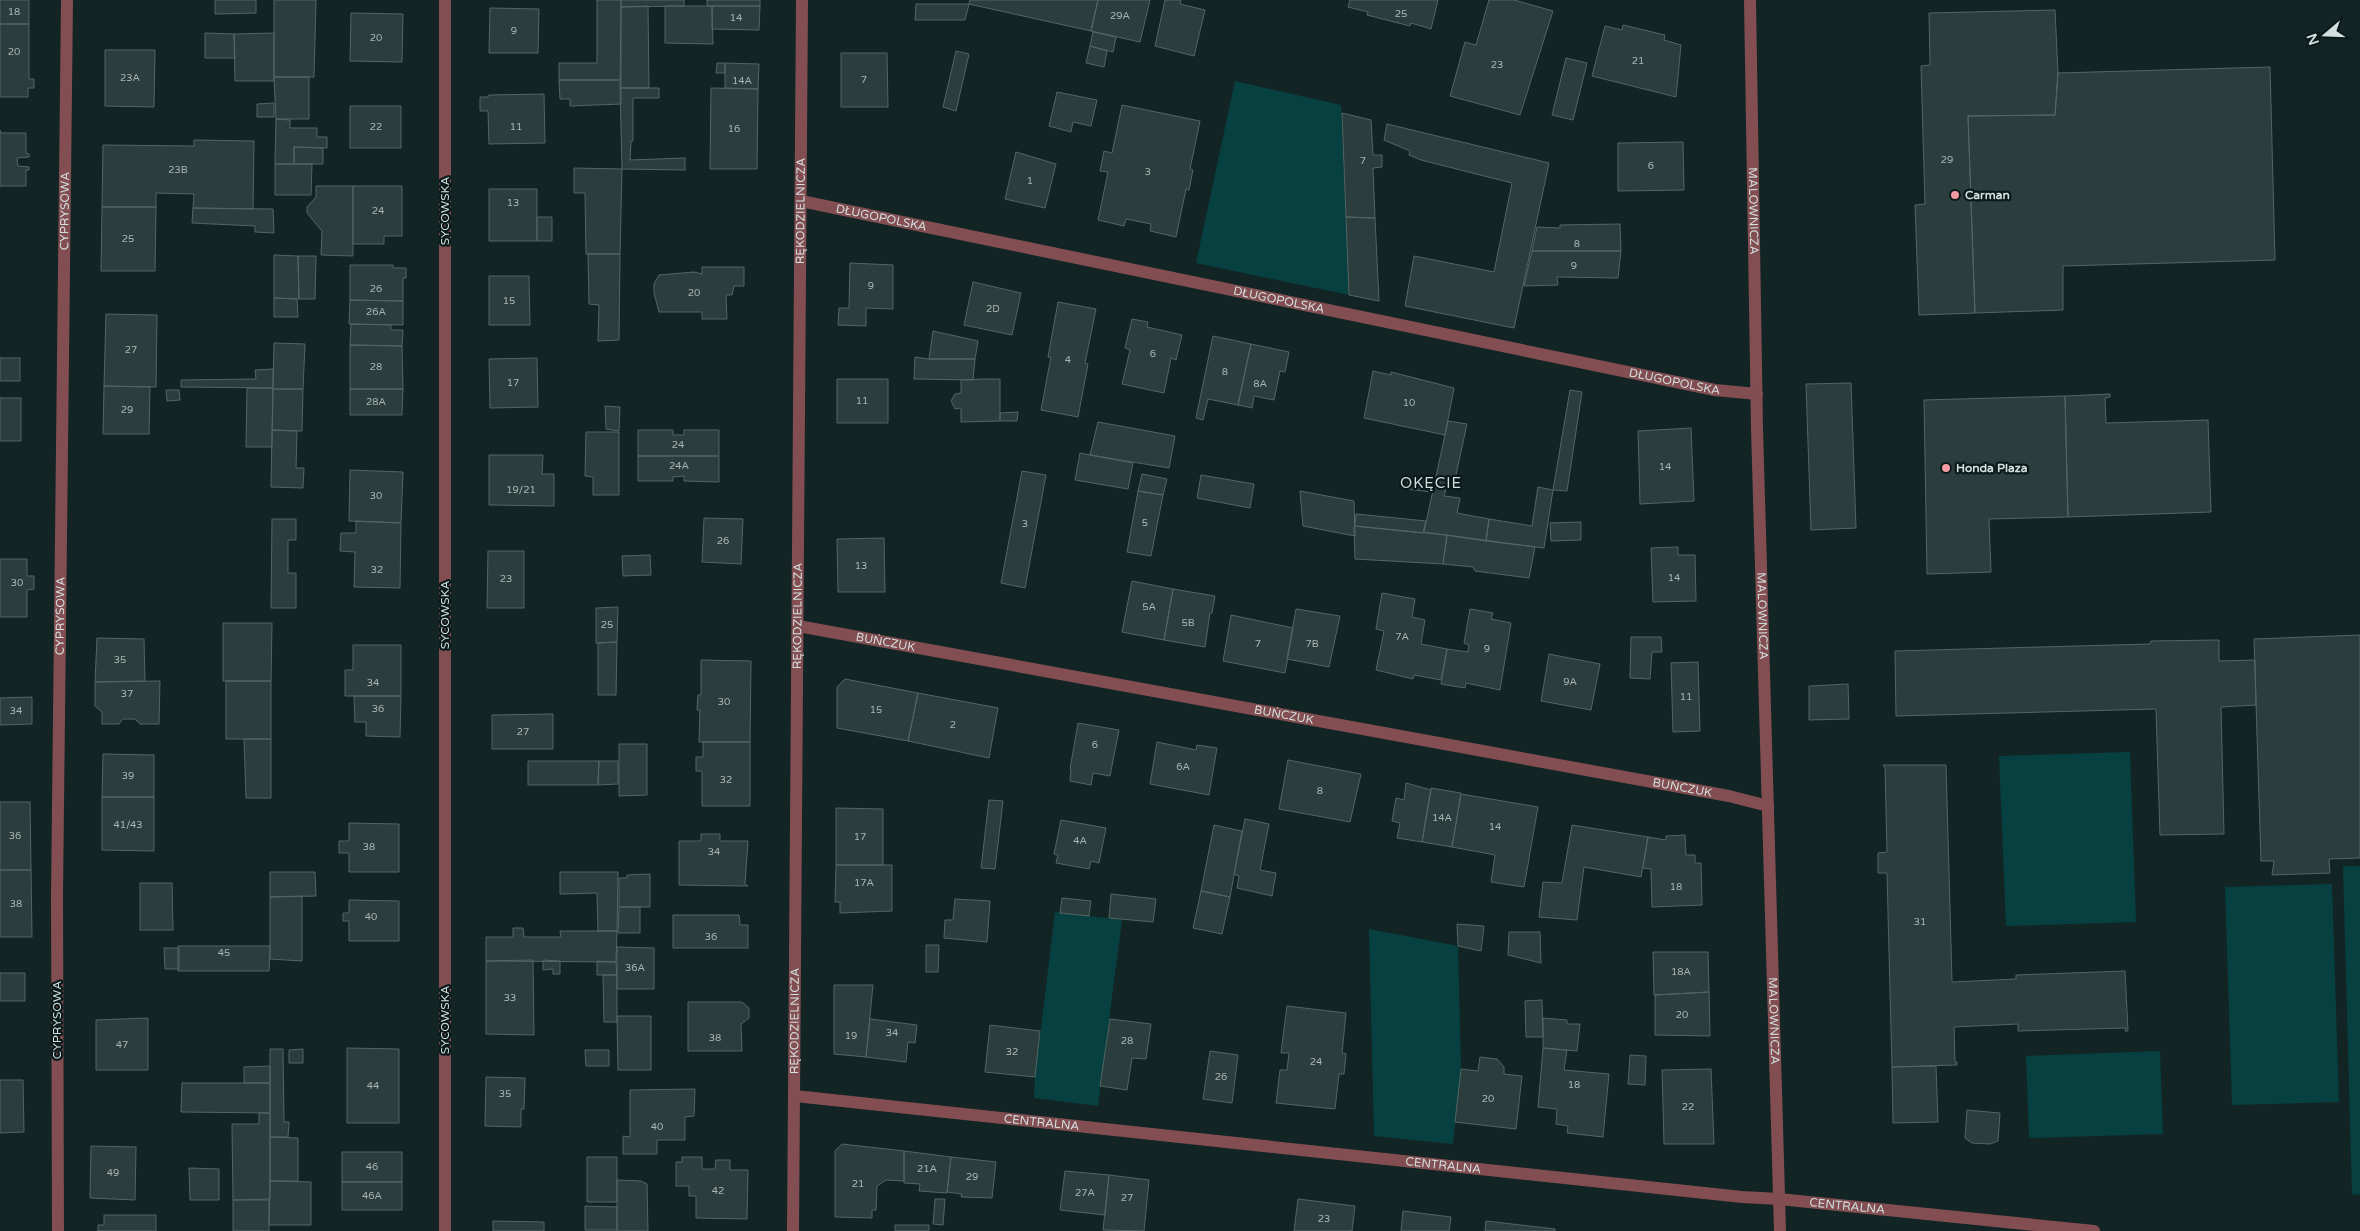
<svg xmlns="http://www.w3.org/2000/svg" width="2360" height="1231" font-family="'Varela Round',sans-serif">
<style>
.green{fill:#074041}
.building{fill:#2b3d3d;stroke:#536666}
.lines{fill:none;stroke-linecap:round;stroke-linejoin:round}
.minor{stroke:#824e52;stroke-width:12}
.poi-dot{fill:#f49aa2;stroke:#0a1a1b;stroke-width:2}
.labels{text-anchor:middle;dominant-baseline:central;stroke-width:4.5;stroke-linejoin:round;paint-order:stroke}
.number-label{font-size:10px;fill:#aab6b6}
.poi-label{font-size:12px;font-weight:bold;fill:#d4dfdf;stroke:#0a1a1b;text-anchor:start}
.street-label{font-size:12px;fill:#d4dfdf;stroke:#0a1a1b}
.quarter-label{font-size:15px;letter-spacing:1px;fill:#d4dfdf;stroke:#0a1a1b}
</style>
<rect width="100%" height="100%" fill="#132424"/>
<path class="green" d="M1235,81L1341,105L1349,295L1196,263Z
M2130,752L2136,922L2006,926L1999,756Z
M2343,866H2360V1194L2352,1195Z
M2332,884L2339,1102L2232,1105L2225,887Z
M1055,912L1122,920L1098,1106L1034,1098L1035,1077Z
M1369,929L1458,946L1461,1069L1453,1144L1374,1136Z
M2160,1051L2163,1134L2029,1138L2026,1056Z"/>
<path class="building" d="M0,0H29V24H0Z
M215,0H256V13L215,14Z
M274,0H316L314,77H274Z
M597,0H621V80H559V63H597Z
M621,0H684V6L621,7Z
M707,0H760V6H707Z
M970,0H1098L1091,31L969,4Z
M1098,0H1150L1140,42L1091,31Z
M1165,0H1181L1180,4L1205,10L1194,56L1155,46Z
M1350,0H1438L1431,29L1411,23L1410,26L1367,15L1368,12L1348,7Z
M1489,0H1514L1553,11L1520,115L1450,96L1465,42L1476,45Z
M916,4H969L965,20H915Z
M648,6L649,88H620L621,7Z
M665,6H712L713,44L665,43Z
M712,6H760L759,30L712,29Z
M490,8L539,9L538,53H489Z
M2055,10L2058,73L2055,115L1968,116L1975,313L1919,315L1915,205L1925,204L1921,66L1930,65L1929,13Z
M351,13L403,14L402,62L350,61Z
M0,24H29V79H34V88H28V97H0Z
M1623,25L1665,35L1664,40L1681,45L1676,97L1592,76L1605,26L1622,30Z
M1093,32L1116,37L1113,52L1090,46Z
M205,33L234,34L235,58H205Z
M274,33V81H235L234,34Z
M1090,46L1107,51L1104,67L1086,63Z
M105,50H155L154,107L105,106Z
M956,51L969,54L956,111L943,107Z
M841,53H887L888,107H841Z
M1566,58L1587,63L1573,120L1552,115Z
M717,63H725V73H716Z
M725,63L759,64L758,89L725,88Z
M2270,67L2275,260L2063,266V310L1975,313L1968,116L2055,115L2058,73Z
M274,77H309V119H276Z
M559,80H621V104L570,106V99H560Z
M620,88H659V98H633V141H631L630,160L685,158V170L622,169Z
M711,88L758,89L757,169H710Z
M1057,92L1097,100L1091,126L1073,122L1071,132L1049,126Z
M544,94L545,143L489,144L488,111H480V97H488L489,95Z
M274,103V117H257V104Z
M1122,105L1200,121L1190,169L1193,170L1189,190L1186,189L1176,237L1150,231L1151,224L1126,219L1124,226L1098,220L1108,172L1100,171L1104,151L1112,153Z
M350,106H401V148H350Z
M1342,113L1371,120L1373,155H1382V167L1373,168L1375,218L1346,217Z
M276,119L290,120V128H317V137H327V148L294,147V164H275Z
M1387,124L1549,163L1514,328L1405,306L1414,256L1494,272L1512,183L1421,160L1409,155L1410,151L1384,140Z
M0,130L1,133H26V153L29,154V157L17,158L18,166L29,167V170H26V186H0Z
M194,140L254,141L253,209L193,208L194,194L156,193V207H102L103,145L194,146Z
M1683,142L1684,190L1618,191V143Z
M294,147L323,148V164H294Z
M1016,152L1056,164L1045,208L1005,199Z
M275,164H312L311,195H275Z
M574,168L622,169L620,254H586L585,193H574Z
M316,186H353V256L321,255L322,231L307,213V207L316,197Z
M353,186H402V236H384V244H353Z
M489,189H537V241H489Z
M102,207H156L155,271H101Z
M193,208L273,209L274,233L255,232V226L192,223Z
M537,217H552V241H537Z
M1346,217L1375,218L1379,301L1349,295Z
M1620,224L1621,251H1532L1537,227L1560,228V225Z
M1532,251H1621L1618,278L1557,277L1558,285L1524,286Z
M588,254H620L619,340L598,341L599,305L589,304Z
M274,255L298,256L299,299L274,298Z
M298,256H316L315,299H299Z
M850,263L893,265V309L866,308V326L838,325L839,308H849Z
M350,265H393V268H406V278H403V301L350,300Z
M702,267H744V286H734L732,295H726L727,319H702V312H659L654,293V284L659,275L694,272L702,274Z
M489,276H529L530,325H489Z
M973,282L1021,293L1012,335L964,325Z
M274,298L297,299L298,317H274Z
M350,300L403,301V325L349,324Z
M1058,302L1096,309L1085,363L1088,364L1078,417L1041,410L1051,357H1048Z
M106,314L157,315L156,387L104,386Z
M1132,319L1148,322L1147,327L1182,335L1176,360L1171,358L1164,393L1122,384L1130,350L1125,348Z
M351,324L391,325V330H403L402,346L350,345Z
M933,331L978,341L975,359H929Z
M1213,336L1251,344L1238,405L1208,399L1203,420L1196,418Z
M274,343L305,344L303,389H273Z
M1251,344L1289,352L1285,372L1280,371L1274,400L1254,396L1252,408L1238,405Z
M350,345L402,346L403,389H350Z
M915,357L929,359H975L973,380L914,379Z
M0,358H20V381H0Z
M537,358L538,407L490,408L489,359Z
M273,369V388L181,387V380L256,379L255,370Z
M1373,371L1391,375V372L1454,388L1445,435L1364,418Z
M837,379H888V423H837Z
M983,379H1000V421L961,422V408L955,409L951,401L955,394L961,393V380Z
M1851,383L1856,528L1811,530L1806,384Z
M104,386L150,387L149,434H103Z
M247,388H273L272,447H246Z
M273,389H303L302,431L272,430Z
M350,389H403L402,415H350Z
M166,390H179L180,400L167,401Z
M1570,390L1582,392L1567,491L1553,490Z
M2110,394V397L2105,398L2106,423L2208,420L2211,512L2068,517L2065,396Z
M2065,396L2068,517L1989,519L1991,572L1927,574L1924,400Z
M0,398H21V441H0Z
M605,406L620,407L619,431L606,429Z
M1018,412L1017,421H1000V413Z
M1448,421L1467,424L1454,484L1448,482L1444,496L1460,498L1457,513L1489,519L1486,541L1424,532Z
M1098,422L1175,436L1169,468L1090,455Z
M1691,428L1694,501L1640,504L1638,431Z
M272,430L297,431L296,468H304L303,488L271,487Z
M638,430H673V435H684V430H719V456H638Z
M586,432H619V495H593V477L585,476Z
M1080,453L1133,463L1128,489L1075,480Z
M489,455H543L542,474H554V506L489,505Z
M638,456H719V482L684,481V476L673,477V481H638Z
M350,470L403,472L401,523L349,521Z
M1022,471L1046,475L1025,588L1001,583Z
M1142,474L1167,479L1163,495L1138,491Z
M1201,475L1254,484L1250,508L1197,498Z
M1408,478L1435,480L1432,492L1407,489Z
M1538,487L1553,490L1544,548L1486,541L1489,519L1532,526Z
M1138,491L1163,495L1151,556L1127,552Z
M1300,491L1354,501L1355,536L1303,526Z
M1356,514L1426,521L1423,533L1355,526Z
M704,518L743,519L741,564L702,562Z
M272,519H296V540H288V573H296V608H271Z
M356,521L401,523L400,588L354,587L355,552L340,551L341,533H356Z
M1581,522V540L1551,541L1550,523Z
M1354,526L1447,535L1443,564L1355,559Z
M1447,535L1535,547L1529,578L1475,571L1473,567L1443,564Z
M884,538L885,592H838L837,539Z
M1678,547V555H1695L1696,601L1653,602L1651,548Z
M488,551H524V608H487Z
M650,555L651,575L623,576L622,556Z
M0,559H27V576H34V589L27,590V617H0Z
M1132,581L1173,589L1164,640L1122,632Z
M1173,589L1215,596L1212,613H1210L1205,647L1164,640Z
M1382,593L1415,599L1412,617L1425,620L1421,644L1447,649L1441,680L1414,675L1413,679L1376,670L1384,631L1376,629Z
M618,607L617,642L596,643V608Z
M1296,609L1340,616L1329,667L1287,659Z
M1470,609L1493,613L1491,619L1511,623L1500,690L1466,683L1465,688L1441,684L1447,649L1468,652L1469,645L1464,643Z
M1231,615L1293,628L1285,673L1223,661Z
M223,623H272L271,681H223Z
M2360,635V858L2329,859L2330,873L2272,875L2274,861H2261L2254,639Z
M1631,637H1661L1662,652H1652L1650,679L1630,678Z
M97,638L144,639L145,681L95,682Z
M2219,640V661L2255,660L2256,705L2221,707L2224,834L2160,835L2156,709L1896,716L1895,651L2150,644L2151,641Z
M617,642L616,695H598V643Z
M353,645H401V696H345V670H353Z
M1549,654L1600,664L1591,710L1541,701Z
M701,660L751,661L750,742H699L700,710H697L698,695H701Z
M1698,662L1700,731L1673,732L1671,663Z
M845,679L918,693L908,741L837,728V687Z
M160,681L159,724H140L135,719H123L119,724H102V712L95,706V682Z
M226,681H271V739H226Z
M1848,684L1849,719L1809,720V686Z
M918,693L998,708L989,758L908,741Z
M354,696H401L400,737L366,736V722H355Z
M32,697V724L0,725V698Z
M553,714V749H492V715Z
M1078,723L1119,730L1110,776L1093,773L1091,785L1070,781L1071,769H1070Z
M244,739H271V798H246Z
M703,742H750V806H702V771H696V757H703Z
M1157,742L1196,750L1197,745L1217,748L1209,795L1150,784Z
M619,744H647V795L619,796Z
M103,754L154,755V797H102Z
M1288,760L1361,774L1350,822L1279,809Z
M528,761H599L598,785H528Z
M599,761H618V784L598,785Z
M1883,765H1946L1952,982L2016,979V975L2125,971L2128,1031H2125L2126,1028L2018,1031V1024L1954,1027L1955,1062H1957V1065L1892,1067L1887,873H1878V853L1887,852L1885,768Z
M1406,783L1431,790L1422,842L1397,838L1400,823L1392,821L1396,798L1404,800Z
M1431,788L1461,793L1452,847L1422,842Z
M1461,794L1538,807L1524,887L1491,882L1495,855L1452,847Z
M102,797H154V851L102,850Z
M989,800L1003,801L995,869L981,868Z
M0,802H30L31,870H0Z
M836,808L883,809V865H836Z
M1245,819L1269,824L1260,870L1276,873L1272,896L1237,888L1239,876L1234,874Z
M1061,820L1106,828L1099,863L1091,861L1089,869L1056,863L1058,855L1054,854Z
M349,823L399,824V872H349V853H339V841H349Z
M1214,825L1242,831L1230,897L1201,891Z
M1572,825L1648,837L1641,877L1584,867L1577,920L1539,917L1543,882L1562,883Z
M701,834H720V841H748L745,884L748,886L679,885V841H701Z
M1685,835L1686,855H1695V863H1701L1702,905L1652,907L1651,869L1643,868L1648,837L1666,840V836Z
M836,865H892V911L840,913V902H835Z
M0,870H31L32,937H0Z
M270,872H315L316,896L270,897Z
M560,872H618L617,931H598L597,893L560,894Z
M650,874V907H619V878H627V875Z
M140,883H172L173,930H140Z
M1201,891L1230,897L1222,934L1193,928Z
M1111,894L1156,899L1153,922L1109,918Z
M302,896V961L270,959V897Z
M1062,898L1091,901L1089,916L1060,913Z
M955,899L990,901L987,942L944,938L945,920H953Z
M349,900L399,901V941H349V921H343V913H349Z
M619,907H640V933H618Z
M673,915H739L740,925H748V948H673Z
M1457,924L1484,926L1481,951L1458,946Z
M513,928H523L524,937H561L560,931H617L616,962L486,961V937H513Z
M1509,932H1540L1541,963L1508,955Z
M926,945H939L938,972H926Z
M178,946H270L269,971H178Z
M617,947L654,948V989H617Z
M164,948H179V969H165Z
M1653,952H1708L1709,992L1654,995Z
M533,960L534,1035L486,1034V961Z
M543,960L560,961V974H553V969L543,970Z
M597,961L616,962L617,975H597Z
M0,973H25V1001H0Z
M603,975H617V1022H604Z
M834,985H873L866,1057L834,1054Z
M1709,992L1710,1036L1655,1035V995Z
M1542,1000L1543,1037H1526L1525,1001Z
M688,1002H742L749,1008V1018L741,1024L742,1051H688Z
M1287,1006L1346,1013L1342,1053L1346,1054L1344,1074H1339L1335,1109L1276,1103L1280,1070H1287L1289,1053H1281Z
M617,1016H651V1070H618Z
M148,1018V1070H96V1020Z
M1543,1018L1567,1020V1024H1580L1577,1051L1543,1048Z
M870,1019L917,1025L915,1043L908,1042L906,1062L866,1057Z
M1110,1019L1151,1024L1146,1059L1132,1058L1127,1090L1100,1086Z
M990,1025L1040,1031L1035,1077L985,1072Z
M347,1048L399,1049V1123H347Z
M1543,1048L1567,1050L1564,1070L1609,1074L1603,1137L1567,1133L1568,1126L1556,1124L1557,1109L1538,1107Z
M270,1049H283L284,1122H289L288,1137H270Z
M303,1049V1063H289V1050Z
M585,1050H609V1066H586Z
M1210,1051L1238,1055L1232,1103L1203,1099Z
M1630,1055L1646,1056L1645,1085L1628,1084Z
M1480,1057L1497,1059L1504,1067V1074L1522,1076L1516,1129L1455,1122L1461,1069L1478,1071Z
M270,1066V1083H244V1067Z
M1936,1066L1938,1122L1893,1123L1892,1067Z
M1711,1069L1714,1144H1664L1662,1070Z
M486,1077L525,1078L524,1109H521V1127L485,1126Z
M0,1080H23L24,1132L0,1133Z
M182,1083H270V1113L181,1112Z
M695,1089L694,1116L685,1117V1140H657V1154H623V1136L630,1137V1090Z
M1967,1110L2000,1113L1998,1141L1990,1144L1972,1143L1965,1138Z
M259,1113H270V1199L233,1200L232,1124H259Z
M270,1137L298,1138V1181H270Z
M842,1144L904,1151V1181L886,1180L877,1186L876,1210H872V1218L835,1217V1151Z
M91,1146L136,1147L135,1200L90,1198Z
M904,1151L951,1157L947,1193L919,1191L920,1184L904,1183Z
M342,1152H402V1182H342Z
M587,1157H617V1202H587Z
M682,1157H702V1169H715L716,1160H730V1170H748L747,1219L696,1218V1196H689V1186H676V1162H682Z
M951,1157L996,1162L992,1198L961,1197L962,1194L947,1192Z
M189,1168L219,1169V1200H190Z
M1065,1171L1109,1175L1105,1215L1060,1210Z
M1109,1175L1149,1180L1144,1231L1103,1230Z
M617,1180L641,1181L647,1184L648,1231H617Z
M270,1181L311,1182V1225H269Z
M342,1182H402V1210H342Z
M935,1199H945L943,1225L933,1224Z
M1298,1199L1355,1206L1352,1231H1294Z
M233,1200H269V1231H233Z
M585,1206L617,1207V1230H585Z
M1403,1211L1451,1217L1449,1231H1401Z
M104,1215H156V1231H98V1225H104Z
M493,1221L544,1222V1231H493Z
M1486,1221L1555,1229V1231H1485Z
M895,1225H929V1231H895Z"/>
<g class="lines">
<g class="minor">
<path d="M445,0V1231"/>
<path id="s1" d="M1750,0L1757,428L1780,1231"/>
<path id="s2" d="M801,201L1715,390L1757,394"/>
<path id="s3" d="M798,626L1729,796L1768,806"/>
<path id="s4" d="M795,1096L1742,1197L1779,1199L2094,1231"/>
<path id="s5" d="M58,1231L57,895L67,0"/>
<path id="s6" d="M793,1231L802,0"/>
</g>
</g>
<g class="poi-dot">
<circle cx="1955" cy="195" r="5"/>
<circle cx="1946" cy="468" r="5"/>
</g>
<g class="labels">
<g class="number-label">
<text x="14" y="12">18</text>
<text x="1401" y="14">25</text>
<text x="1120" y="16">29A</text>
<text x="736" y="18">14</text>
<text x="514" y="31">9</text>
<text x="376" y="38">20</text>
<text x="14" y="52">20</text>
<text x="1638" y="61">21</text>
<text x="1497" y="65">23</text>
<text x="130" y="78">23A</text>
<text x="864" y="80">7</text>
<text x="742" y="81">14A</text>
<text x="376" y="127">22</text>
<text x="516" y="127">11</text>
<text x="734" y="129">16</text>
<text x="1947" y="160">29</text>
<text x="1363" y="161">7</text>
<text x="1651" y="166">6</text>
<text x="178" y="170">23B</text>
<text x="1148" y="172">3</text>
<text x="1030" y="181">1</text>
<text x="513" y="203">13</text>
<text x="378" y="211">24</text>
<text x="128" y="239">25</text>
<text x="1577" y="244">8</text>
<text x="1574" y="266">9</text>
<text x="871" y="286">9</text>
<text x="376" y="289">26</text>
<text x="694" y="293">20</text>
<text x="509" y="301">15</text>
<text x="993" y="309">2D</text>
<text x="376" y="312">26A</text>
<text x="131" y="350">27</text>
<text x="1153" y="354">6</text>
<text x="1068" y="360">4</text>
<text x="376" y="367">28</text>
<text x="1225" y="372">8</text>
<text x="513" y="383">17</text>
<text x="1260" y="384">8A</text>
<text x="862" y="401">11</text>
<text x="376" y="402">28A</text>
<text x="1409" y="403">10</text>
<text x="127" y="410">29</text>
<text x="678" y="445">24</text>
<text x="679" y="466">24A</text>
<text x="1665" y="467">14</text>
<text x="521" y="490">19/21</text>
<text x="376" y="496">30</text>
<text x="1145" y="523">5</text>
<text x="1025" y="524">3</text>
<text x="723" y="541">26</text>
<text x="861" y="566">13</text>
<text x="377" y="570">32</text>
<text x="1674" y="578">14</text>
<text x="506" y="579">23</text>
<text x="17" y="583">30</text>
<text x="1149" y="607">5A</text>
<text x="1188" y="623">5B</text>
<text x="607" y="625">25</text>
<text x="1402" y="637">7A</text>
<text x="1258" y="644">7</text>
<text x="1312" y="644">7B</text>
<text x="1487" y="649">9</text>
<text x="120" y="660">35</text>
<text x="1570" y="682">9A</text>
<text x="373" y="683">34</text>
<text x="127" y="694">37</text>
<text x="1686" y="697">11</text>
<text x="724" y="702">30</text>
<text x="378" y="709">36</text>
<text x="876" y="710">15</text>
<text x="16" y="711">34</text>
<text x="953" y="725">2</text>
<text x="523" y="732">27</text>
<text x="1095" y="745">6</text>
<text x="1183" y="767">6A</text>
<text x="128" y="776">39</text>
<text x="726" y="780">32</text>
<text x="1320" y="791">8</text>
<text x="1442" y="818">14A</text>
<text x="128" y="825">41/43</text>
<text x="1495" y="827">14</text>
<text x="15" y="836">36</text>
<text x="860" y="837">17</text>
<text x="1080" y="841">4A</text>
<text x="369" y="847">38</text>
<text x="714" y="852">34</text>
<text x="864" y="883">17A</text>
<text x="1676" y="887">18</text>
<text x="16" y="904">38</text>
<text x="371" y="917">40</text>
<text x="1920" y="922">31</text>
<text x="711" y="937">36</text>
<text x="224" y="953">45</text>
<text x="635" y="968">36A</text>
<text x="1681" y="972">18A</text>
<text x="510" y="998">33</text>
<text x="1682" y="1015">20</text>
<text x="892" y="1033">34</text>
<text x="851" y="1036">19</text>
<text x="715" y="1038">38</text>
<text x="1127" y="1041">28</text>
<text x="122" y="1045">47</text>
<text x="1012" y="1052">32</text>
<text x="1316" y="1062">24</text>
<text x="1221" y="1077">26</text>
<text x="1574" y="1085">18</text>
<text x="373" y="1086">44</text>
<text x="505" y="1094">35</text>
<text x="1488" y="1099">20</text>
<text x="1688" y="1107">22</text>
<text x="657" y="1127">40</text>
<text x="372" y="1167">46</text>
<text x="927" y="1169">21A</text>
<text x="113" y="1173">49</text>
<text x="972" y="1177">29</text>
<text x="858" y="1184">21</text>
<text x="718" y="1191">42</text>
<text x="1085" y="1193">27A</text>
<text x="372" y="1196">46A</text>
<text x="1127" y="1198">27</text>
<text x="1324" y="1219">23</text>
</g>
<g class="poi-label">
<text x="1965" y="195">Carman</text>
<text x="1956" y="468">Honda Plaza</text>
</g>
<g class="street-label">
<text stroke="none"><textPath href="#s5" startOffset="1020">CYPRYSOWA</textPath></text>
<text transform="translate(445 211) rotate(-90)">SYCOWSKA</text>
<text stroke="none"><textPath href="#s6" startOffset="1020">RĘKODZIELNICZA</textPath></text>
<text stroke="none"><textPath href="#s1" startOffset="211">MALOWNICZA</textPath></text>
<text stroke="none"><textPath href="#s2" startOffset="82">DŁUGOPOLSKA</textPath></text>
<text stroke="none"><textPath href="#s2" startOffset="488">DŁUGOPOLSKA</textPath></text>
<text stroke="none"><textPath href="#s2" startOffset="892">DŁUGOPOLSKA</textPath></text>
<text stroke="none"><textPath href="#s5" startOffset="615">CYPRYSOWA</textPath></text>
<text transform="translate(445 615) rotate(-90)">SYCOWSKA</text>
<text stroke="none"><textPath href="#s6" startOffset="615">RĘKODZIELNICZA</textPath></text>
<text stroke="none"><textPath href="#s1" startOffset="616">MALOWNICZA</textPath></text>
<text stroke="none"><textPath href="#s3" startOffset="89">BUŃCZUK</textPath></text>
<text stroke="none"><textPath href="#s3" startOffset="494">BUŃCZUK</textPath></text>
<text stroke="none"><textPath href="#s3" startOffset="899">BUŃCZUK</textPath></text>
<text transform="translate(57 1020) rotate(-90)">CYPRYSOWA</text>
<text transform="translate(445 1020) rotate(-90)">SYCOWSKA</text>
<text stroke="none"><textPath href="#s6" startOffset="210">RĘKODZIELNICZA</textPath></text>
<text stroke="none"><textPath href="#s1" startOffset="1021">MALOWNICZA</textPath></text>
<text stroke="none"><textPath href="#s4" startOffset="248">CENTRALNA</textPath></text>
<text stroke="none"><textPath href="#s4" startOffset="652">CENTRALNA</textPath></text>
<text stroke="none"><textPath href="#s4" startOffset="1058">CENTRALNA</textPath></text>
</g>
<g class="quarter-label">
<text x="1431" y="483">OKĘCIE</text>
</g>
</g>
<g transform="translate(2325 35) rotate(251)" stroke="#0a1a1b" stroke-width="4" paint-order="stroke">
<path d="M0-4L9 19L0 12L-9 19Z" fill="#d4dfdf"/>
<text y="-8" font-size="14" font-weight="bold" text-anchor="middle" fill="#d4dfdf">N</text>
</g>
</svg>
